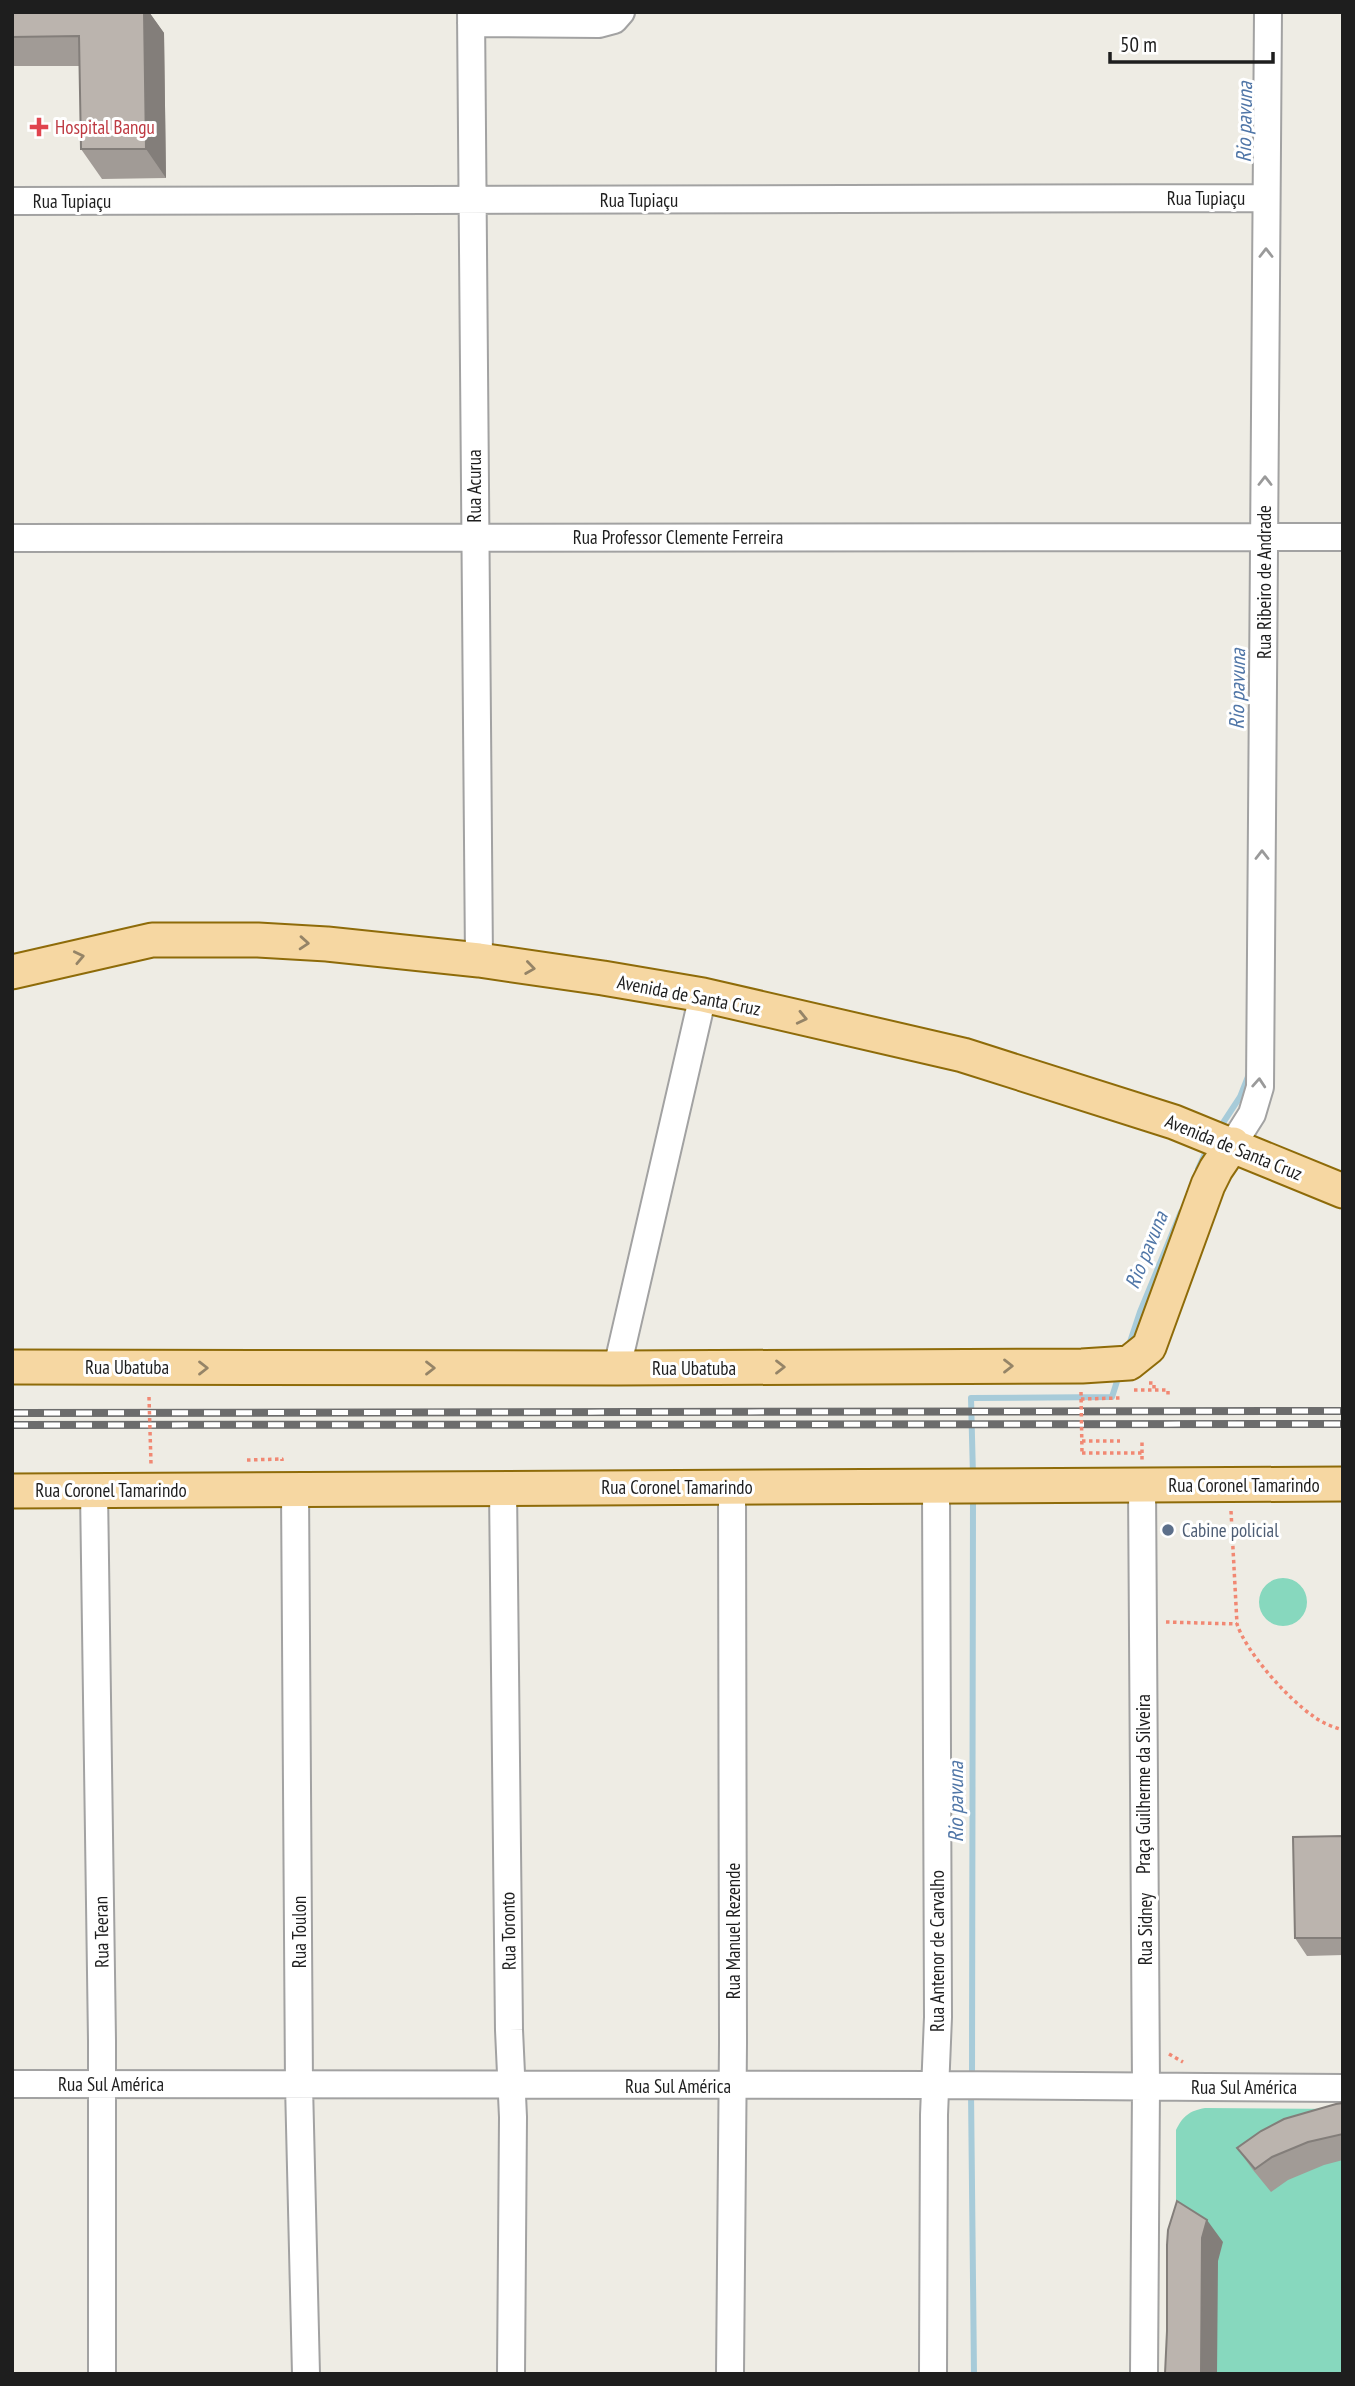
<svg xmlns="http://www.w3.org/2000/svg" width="1355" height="2386" font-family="'PT Sans Narrow',sans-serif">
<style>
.pitch{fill:#87d8be}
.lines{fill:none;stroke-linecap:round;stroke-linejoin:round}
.stream{stroke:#a7cbd9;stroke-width:6}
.minor-casing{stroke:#a2a2a2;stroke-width:30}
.major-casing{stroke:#8e6b09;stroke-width:37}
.path{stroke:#f18873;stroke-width:3.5;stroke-dasharray:3.5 3.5;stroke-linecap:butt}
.minor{stroke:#fff;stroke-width:26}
.major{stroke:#f6d7a2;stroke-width:33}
.rail-casing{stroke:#6c6c6c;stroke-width:8}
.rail{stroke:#fff;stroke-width:5;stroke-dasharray:16;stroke-linecap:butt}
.path-bridge{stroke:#f18873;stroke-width:3.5;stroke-dasharray:3.5 3.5;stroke-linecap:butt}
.wall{fill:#a19b96}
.shaded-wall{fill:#837e7a}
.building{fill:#bbb4ae;stroke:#837e7a;stroke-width:2}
.oneway{stroke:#9a9a9a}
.oneway2{stroke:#958467}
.health-dot{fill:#e0444e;stroke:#fff;stroke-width:2.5}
.service-dot{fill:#5c6f8a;stroke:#fff;stroke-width:2.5}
.labels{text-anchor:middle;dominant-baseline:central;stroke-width:6;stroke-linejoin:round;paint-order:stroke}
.health-label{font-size:19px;fill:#be3a42;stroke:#fff;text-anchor:start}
.street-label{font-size:19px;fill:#1e1e1e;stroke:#fff}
.service-label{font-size:19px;fill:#4e5e75;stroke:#fff;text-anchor:start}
.water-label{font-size:21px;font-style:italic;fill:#5076a7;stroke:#fff}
</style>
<rect width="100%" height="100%" fill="#eeece4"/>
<path class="pitch" d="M1259 1602a24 24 0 1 1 48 0a24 24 0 1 1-48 0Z
M1205,2108L1343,2109V2374H1176V2130C1183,2116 1189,2111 1205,2108Z"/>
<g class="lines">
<path class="stream" d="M1219,1129L1240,1097L1249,1074
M1198,1169L1208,1147
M1129,1345L1140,1312L1181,1212
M973,1476L971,1398L1112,1397L1119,1375
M972,2078L973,1497
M971,2092L974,2374"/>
<g class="minor-casing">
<path id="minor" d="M471,12L479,960
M471,23L599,24L614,20L621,12
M12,201L1266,198
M12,538L1343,537
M1233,1144L1252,1114L1260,1087L1268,12
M617,1368L703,995
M1142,1485L1146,2086L1144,2374
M503,1488L509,2030L513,2117L511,2374
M295,1489L299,2085L306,2374
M94,1491L102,2041V2374
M12,2084L935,2085L1343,2088
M730,2374L733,2043L732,1487
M933,2374L934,2115L938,2017L936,1486"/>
</g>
<g class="major-casing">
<path id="major" d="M12,972L152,940H258L327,944L479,960L603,978L703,995L963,1055L1174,1122L1343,1191
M12,1367L617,1368L1082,1366L1129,1363L1149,1347L1208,1185L1216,1169L1233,1144
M12,1491L1343,1484"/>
</g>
<path class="path" d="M1149,1383H1154V1390
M1134,1390H1168V1398
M1081,1399L1120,1398
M1082,1441H1120
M1082,1453H1142V1460
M1142,1453V1441
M247,1460L282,1459V1461
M1231,1511L1237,1624C1246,1652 1288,1699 1313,1716C1322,1723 1333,1727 1343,1730
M1166,1622L1237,1624
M1169,2054L1183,2062"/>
<use href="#minor" class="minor"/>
<use href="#major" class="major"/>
<g class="rail-casing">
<path id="rail" d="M12,1413L1343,1411
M12,1425L1343,1424"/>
</g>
<use href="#rail" class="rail"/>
<path class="path-bridge" d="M1081,1392L1082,1453
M149,1397L151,1464"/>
</g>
<path class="wall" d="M12,12H149L164,33L166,178L102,179L81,149L80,66H12Z
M1343,1836V1955L1307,1956L1295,1938Z
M1343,2103V2160L1324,2165L1288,2180L1271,2192L1253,2170L1237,2148Z"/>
<path class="shaded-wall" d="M144,12H149L164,33L166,178L146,149Z
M1207,2220L1223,2242L1218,2261L1217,2374H1201L1202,2238Z"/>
<path class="building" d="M12,12H144L146,149H81L79,36L12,37Z
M1343,1836V1938H1295L1293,1837Z
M1343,2103V2134L1308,2142L1272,2157L1255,2169L1237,2148L1261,2131L1284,2119L1336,2104Z
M1177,2201L1207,2220L1202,2238L1201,2374H1165L1167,2331V2245L1168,2230Z"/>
<defs><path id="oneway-chevron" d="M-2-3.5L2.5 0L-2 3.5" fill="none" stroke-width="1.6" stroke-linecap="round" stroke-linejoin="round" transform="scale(1.75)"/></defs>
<g class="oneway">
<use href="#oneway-chevron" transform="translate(1266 253) rotate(-90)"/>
<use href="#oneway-chevron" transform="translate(1265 481) rotate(-90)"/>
<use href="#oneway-chevron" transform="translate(1262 855) rotate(-90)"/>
<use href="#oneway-chevron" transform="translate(1259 1083) rotate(-86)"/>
</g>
<g class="oneway2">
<use href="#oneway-chevron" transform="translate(304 943) rotate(4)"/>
<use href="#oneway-chevron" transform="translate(79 957) rotate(-12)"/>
<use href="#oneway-chevron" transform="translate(530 968) rotate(8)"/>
<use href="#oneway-chevron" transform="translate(802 1018) rotate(13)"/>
<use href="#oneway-chevron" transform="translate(1008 1366)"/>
<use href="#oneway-chevron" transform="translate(780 1367)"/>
<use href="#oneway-chevron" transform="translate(203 1368)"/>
<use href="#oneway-chevron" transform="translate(430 1368)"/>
</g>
<path class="health-dot" d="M35.5 116.5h7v7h7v7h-7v7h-7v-7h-7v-7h7z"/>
<circle class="service-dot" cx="1168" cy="1530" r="7"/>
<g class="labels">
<g class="health-label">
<text x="55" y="127">Hospital Bangu</text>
</g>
<g class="street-label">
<text x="1206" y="198">Rua Tupiaçu</text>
<text x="639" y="200">Rua Tupiaçu</text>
<text x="72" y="201">Rua Tupiaçu</text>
<text transform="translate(474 486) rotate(-90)">Rua Acurua</text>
<text x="678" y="537">Rua Professor Clemente Ferreira</text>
<text transform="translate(1264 582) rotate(-90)">Rua Ribeiro de Andrade</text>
<text transform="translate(689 995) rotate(11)">Avenida de Santa Cruz</text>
<text transform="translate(1234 1147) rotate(22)">Avenida de Santa Cruz</text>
<text x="127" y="1367">Rua Ubatuba</text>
<text x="694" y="1368">Rua Ubatuba</text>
<text x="1244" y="1485">Rua Coronel Tamarindo</text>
<text x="677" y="1487">Rua Coronel Tamarindo</text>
<text x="111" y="1490">Rua Coronel Tamarindo</text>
<text transform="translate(1143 1784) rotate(-90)">Praça Guilherme da Silveira</text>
<text transform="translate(1145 1929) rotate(-90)">Rua Sidney</text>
<text transform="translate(508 1931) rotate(-91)">Rua Toronto</text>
<text transform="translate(733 1931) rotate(-90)">Rua Manuel Rezende</text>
<text transform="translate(101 1932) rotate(-91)">Rua Teeran</text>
<text transform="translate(299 1932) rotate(-90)">Rua Toulon</text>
<text transform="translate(937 1951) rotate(-90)">Rua Antenor de Carvalho</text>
<text x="111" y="2084">Rua Sul América</text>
<text x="678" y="2086">Rua Sul América</text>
<text x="1244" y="2087">Rua Sul América</text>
</g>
<g class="service-label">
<text x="1182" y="1530">Cabine policial</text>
</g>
<g class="water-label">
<text transform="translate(1244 122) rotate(-89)">Rio pavuna</text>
<text transform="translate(1237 689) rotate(-89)">Rio pavuna</text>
<text transform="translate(1146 1250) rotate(-68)">Rio pavuna</text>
<text transform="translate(955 1802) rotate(-90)">Rio pavuna</text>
</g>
</g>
<rect width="1355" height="2386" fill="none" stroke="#1e1e1e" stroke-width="28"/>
<path d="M1110 52v10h163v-10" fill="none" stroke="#1e1e1e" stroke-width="3.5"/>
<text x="1120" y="52" font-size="21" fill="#1e1e1e" stroke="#ffffff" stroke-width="5" paint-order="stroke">50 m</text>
</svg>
